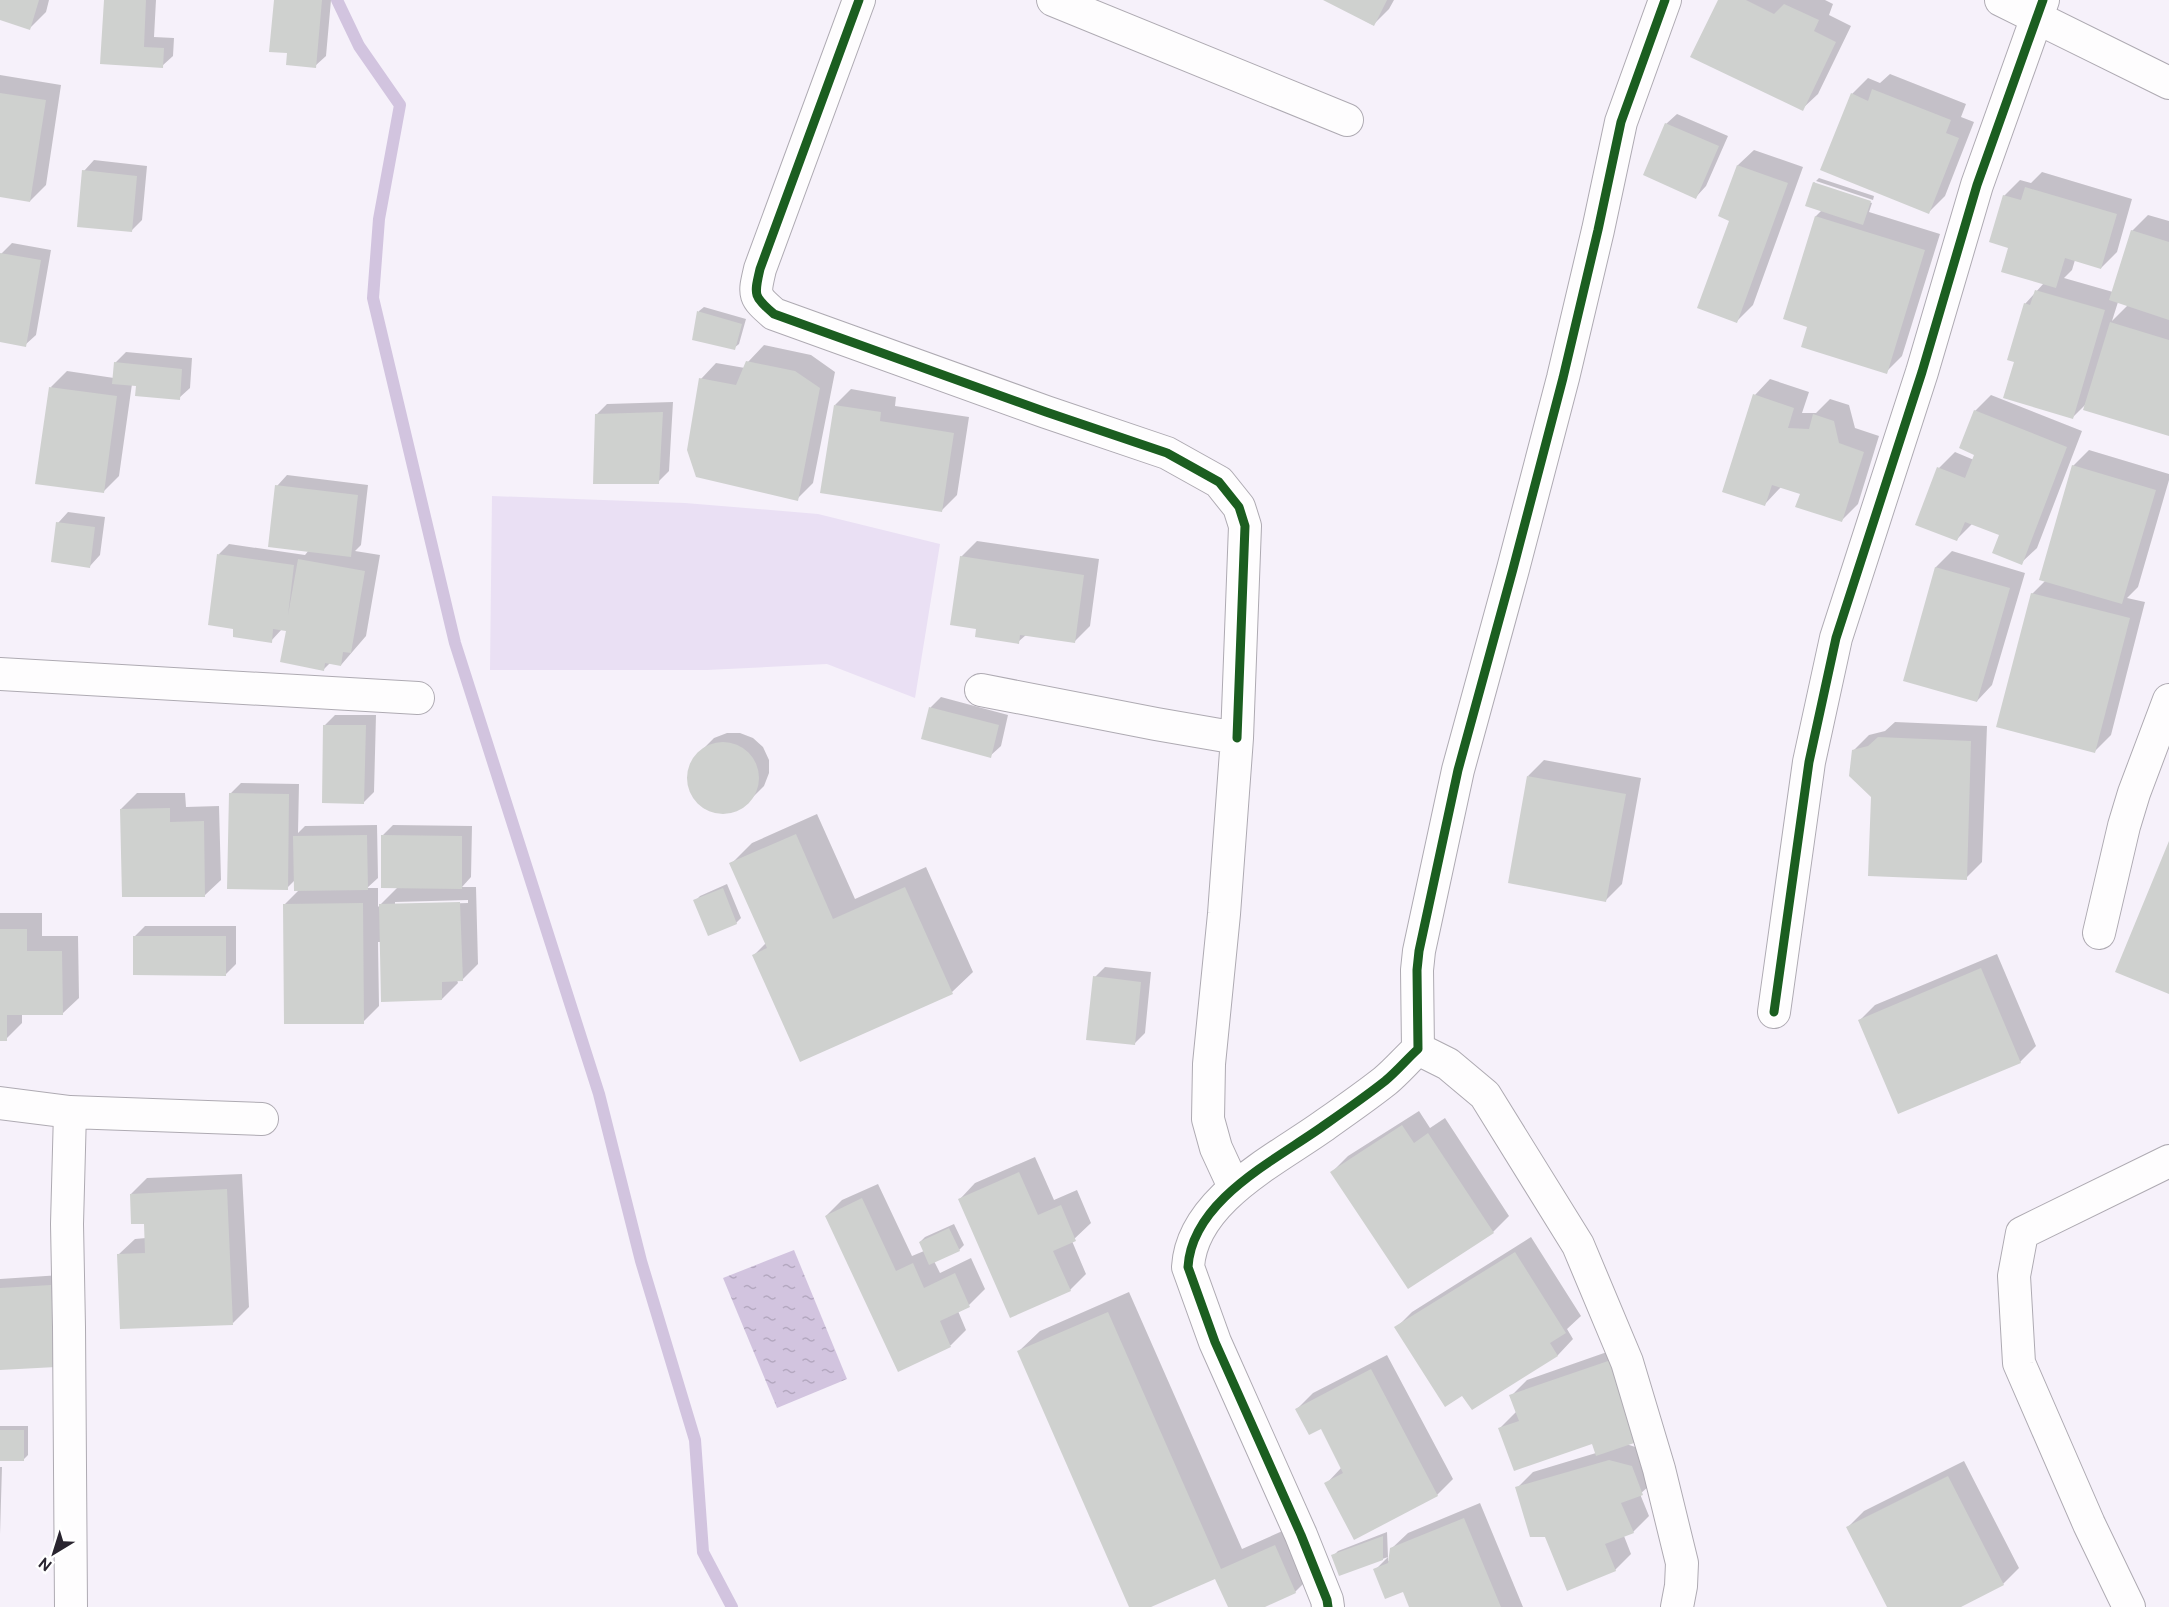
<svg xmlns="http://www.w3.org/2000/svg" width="2169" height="1607" font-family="Cabin,sans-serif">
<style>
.green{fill:#eae0f4}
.water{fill:url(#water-ripples)}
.shadow{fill:#0003;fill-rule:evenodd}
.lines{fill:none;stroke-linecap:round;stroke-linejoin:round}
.stream{stroke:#d2c4df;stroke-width:12}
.building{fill:#cfd1cf}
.minor-casing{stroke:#aeaab2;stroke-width:34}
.minor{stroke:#fefdfe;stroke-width:32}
.cycleway-casing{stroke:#fff;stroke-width:13}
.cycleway{stroke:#1b5e20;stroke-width:9}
</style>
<defs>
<pattern id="water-ripples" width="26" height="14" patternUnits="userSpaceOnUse" patternTransform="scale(1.5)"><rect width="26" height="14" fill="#d2c4df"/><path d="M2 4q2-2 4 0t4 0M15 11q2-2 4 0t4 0" fill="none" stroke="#b4a8c0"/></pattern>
</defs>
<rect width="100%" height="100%" fill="#f6f1fa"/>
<path class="green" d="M492,496L685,503L818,514L940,544L915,698L827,664L707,670H490Z"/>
<path class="water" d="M794,1250L847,1379L777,1408L723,1278Z"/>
<path class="shadow" d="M0,0H49L46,12L30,28L0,19Z
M105,0H156L154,37L174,38L173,56L162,66L102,63Z
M275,0H331L326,56L315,66Z
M1326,0H1394L1389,9L1373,25Z
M1720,0H1825L1833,4L1829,15L1851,26L1818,94L1802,109Z
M1890,74L1966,104L1961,117L1974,122L1945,196L1929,212L1852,94L1868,78L1880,83Z
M0,75L61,85L46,185L30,201L0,196Z
M1677,114L1728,136L1706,186L1696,197L1666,124Z
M1754,150L1803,167L1753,305L1737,321L1731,220L1720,216L1738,165Z
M94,160L147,166L142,220L132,230L84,171Z
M2042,172L2132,199L2117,252L2101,268L2075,260L2072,270L2064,278L2113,292L2132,231L2148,215L2169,221V434L2087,403L2073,417L2016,361L2025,304L2044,283L2010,247L2004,196L2020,180L2031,183ZM2118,302L2128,305L2112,321Z
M1819,178L1874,196L1873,200L1816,181Z
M1815,182V184L1872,203L1869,212L1940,234L1902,356L1886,372L1809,326L1816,216L1822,210L1814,183Z
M12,243L51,250L36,335L25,345L0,341V261L1,254Z
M704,307L746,319L739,344L734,348L694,339L699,311Z
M764,345L811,355L835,372L813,483L797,499L701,379L716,363L745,368L748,362Z
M126,352L192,358L190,388L179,398L132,384L119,476L103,492L51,387L67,371L114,378L115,363Z
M1770,379L1809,392L1802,413H1816L1830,399L1849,405L1855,428L1879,436L1858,504L1842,520L1802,493L1781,487L1765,504L1755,395Z
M851,389L896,397L895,406L969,417L957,495L941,511L835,405Z
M1991,395L2082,431L2037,548L2021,563L2001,534L1973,523L1957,539L1939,468L1955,452L1974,460L1976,454L1975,411Z
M673,402L669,471L658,482L596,415L607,404Z
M2089,450L2169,474V480L2138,587L2127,598L2145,602L2111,735L2095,751L2032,594L2046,580L2073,466Z
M287,475L368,485L361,545L355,551L380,555L366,636L341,665L330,663L324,669L287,630L282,629L271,641L235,628L219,554L229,544L305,555L309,550L277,486Z
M68,512L105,517L100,555L90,566L58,523Z
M977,541L1099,559L1090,626L1074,642L1026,635L1018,642L978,628L961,557Z
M1952,551L2025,573L1992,685L1977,701L1905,680L1936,567Z
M941,697L1008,715L1001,746L990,756L923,738L931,707Z
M335,715H376L374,792L364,802L325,725Z
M1895,722L1987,726L1982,862L1966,878L1872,796L1853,751L1869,735L1885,731Z
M727,733H740L753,738L763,747L769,760V773L764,786L743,807L730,812L717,813L704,808L695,798L689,786V772L694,759L703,749L714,738Z
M1544,760L1641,778L1622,884L1606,900L1528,776Z
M241,783L299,784L298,833L305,826L377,825L378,878L367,888H378V907L398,887L383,835L393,825L472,826L471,877L462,887H476L478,964L462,980H457L458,983L442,999L381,942H378L379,1006L363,1022L284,905L300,889L295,880L287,888L230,794ZM468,900V903L395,905V902Z
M137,793H185L186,807L219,806L221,880L205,895L121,809Z
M817,814L855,899L926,867L973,972L952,992L753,956L766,943L731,864L752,843Z
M727,884L741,918L736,923L695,901L700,896Z
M0,913H42V936H78L79,998L63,1013L22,1014V1023L6,1039H0Z
M145,926H236V964L225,975L135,936Z
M1997,954L2036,1046L2020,1062L1859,1021L1875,1005Z
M1105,967L1151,972L1145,1033L1134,1044L1095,977Z
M1419,1111L1430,1128L1445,1118L1509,1216L1493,1232L1409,1287L1332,1172L1348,1156Z
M1035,1157L1054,1200L1077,1190L1091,1223L1072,1241L1086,1274L1070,1290L960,1199L975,1183Z
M242,1174L249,1307L233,1323L119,1254L135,1239L146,1238L145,1222L131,1194L147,1178Z
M878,1184L912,1256L924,1251L920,1242L925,1237L954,1224L964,1245L959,1250L934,1261L940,1273L971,1258L985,1289L969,1305L958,1311L966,1330L951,1345L899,1370L826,1216L842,1200Z
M1531,1237L1581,1316L1567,1329L1573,1339L1558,1355L1472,1408L1463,1394L1396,1328L1412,1312Z
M61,1275L66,1355L0,1369V1279Z
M1129,1292L1242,1549L1296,1525L1316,1571L1295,1592L1261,1607H1230L1216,1577L1147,1607H1131L1019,1351L1040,1331Z
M1627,1345L1626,1444L1648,1451L1658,1478L1640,1494L1649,1516L1633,1532L1624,1536L1631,1554L1615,1570L1546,1536L1517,1488L1533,1472L1596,1453L1592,1442L1500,1428L1516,1412L1511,1396L1527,1380Z
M1387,1355L1453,1479L1437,1495L1326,1484L1342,1467L1321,1427L1297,1409L1313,1393Z
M0,1426H28V1455L23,1460L0,1459Z
M1964,1461L2019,1568L2003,1584L1958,1607H1889L1848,1527L1864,1511Z
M0,1467H2L0,1535Z
M1480,1503L1523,1607H1411L1404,1590L1375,1570L1388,1557V1561H1389L1391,1549L1408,1533Z
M1387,1532L1388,1557L1340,1574L1333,1556L1338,1551Z"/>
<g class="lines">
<path class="stream" d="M337,0L359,46L400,105L379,219L373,298L455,643L599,1094L641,1261L695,1440L703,1552L732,1607"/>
</g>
<path class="building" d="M0,0H39L30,30L0,20Z
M104,0H146L144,47L164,48L163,68L100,64Z
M274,0H322L316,68L286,65L287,53L269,52Z
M1323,0H1387L1374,26Z
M1718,0H1746L1774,14L1784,4L1819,20L1814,31L1836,42L1803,111L1690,57Z
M1872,89L1951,120L1946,133L1959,138L1929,214L1820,170L1851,93L1868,101Z
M0,93L46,100L30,202L0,197Z
M1665,123L1719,146L1696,199L1643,175Z
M1737,165L1788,183L1737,323L1697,308L1729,221L1718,216Z
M82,170L137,176L132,232L77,227Z
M1813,182L1871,201L1863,225L1805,206Z
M2025,187L2117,214L2101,269L2065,258L2056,288L2001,272L2008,248L1989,242L2003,195L2021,200Z
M1815,216L1925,250L1887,374L1801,347L1807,327L1783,319Z
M2131,230L2169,242V320L2109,300Z
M0,253L41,260L26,347L0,342Z
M2035,290L2105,310L2073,419L2003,398L2014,362L2007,360L2024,303L2030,305Z
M697,311L742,324L735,350L692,340Z
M2110,322L2169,340V436L2083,410Z
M746,361L795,371L820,388L798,501L696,477L687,450L699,378L736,385Z
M114,362L182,369L180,400L135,396L136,386L112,384Z
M49,387L117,396L104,493L35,484Z
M1753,394L1794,408L1788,428L1809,429L1813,414L1834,421L1839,443L1864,452L1842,522L1795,507L1800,494L1772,485L1765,506L1722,492Z
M834,405L881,412L880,421L954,433L942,512L820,493Z
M1974,410L2067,447L2022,565L1992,553L1999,535L1965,522L1957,541L1915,525L1937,467L1965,478L1974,455L1959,448Z
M663,412L659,484H593L595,414Z
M2072,465L2156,490L2122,604L2039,580Z
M275,485L358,495L351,557L268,547Z
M56,522L95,527L90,568L51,562Z
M217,554L294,565L288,615L298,559L365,571L351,653L343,652L341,666L325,663L324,671L280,662L286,631L273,629L272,643L233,637V629L208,625Z
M960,556L1084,575L1075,643L1020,635L1019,644L975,637L976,629L950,625Z
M1935,567L2010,588L1977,702L1903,681Z
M2031,593L2130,618L2095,753L1996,727Z
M929,707L999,725L991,758L921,739Z
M323,725H366L364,804L322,803Z
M1878,737L1971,741L1967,880L1868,876L1871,797L1849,776L1852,750L1868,746Z
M687 778a36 36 0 1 1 72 0a36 36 0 1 1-72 0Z
M1527,776L1626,794L1606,902L1508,883Z
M229,793L289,794L288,890L227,889Z
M170,808V822L204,821L205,897H122L120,809Z
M796,834L833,919L905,887L953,994L800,1062L752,955L767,948L729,863Z
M367,835L368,890L294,891L293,836Z
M381,835L462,836V889L381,888Z
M2169,841V994L2115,972Z
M723,888L737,924L708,936L693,900Z
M460,902L463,981L442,982V1000L381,1002L379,904Z
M363,903L364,1024H284L283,904Z
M0,929H27V951H62L63,1015H7V1041H0Z
M133,936H226V976L133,975Z
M1981,968L2021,1063L1898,1114L1858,1020Z
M1093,976L1141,982L1135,1045L1086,1040Z
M1402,1125L1414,1143L1428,1133L1494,1233L1408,1289L1330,1172Z
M1019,1172L1038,1215L1061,1205L1076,1241L1053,1251L1071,1291L1010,1318L958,1199Z
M227,1189L233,1325L120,1329L117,1254L145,1253L144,1224H131L130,1194Z
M862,1198L896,1271L913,1263L924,1288L955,1273L970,1307L940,1321L951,1347L898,1372L825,1216Z
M949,1228L960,1251L929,1265L919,1242Z
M1515,1252L1566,1333L1550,1343L1558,1356L1472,1410L1462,1396L1445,1407L1394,1327Z
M51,1285L56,1367L0,1370V1288Z
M1108,1312L1221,1569L1275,1545L1296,1593L1265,1607H1228L1215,1579L1151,1607H1129L1017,1351Z
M1611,1360L1640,1441L1596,1456L1592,1444L1514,1471L1498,1428L1519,1421L1509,1395Z
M1371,1369L1438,1496L1354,1540L1324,1483L1343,1473L1321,1429L1309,1435L1295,1409Z
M0,1430H24V1461H0Z
M1609,1460L1632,1466L1643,1495L1621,1503L1634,1533L1605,1544L1616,1571L1567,1591L1545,1537H1530L1515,1487Z
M1948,1476L2004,1585L1961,1607H1887L1846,1527Z
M1464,1518L1501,1607H1409L1403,1592L1385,1599L1373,1569L1388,1563L1390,1548Z
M1383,1536V1560L1339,1576L1331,1555Z"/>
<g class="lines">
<g class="minor-casing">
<path id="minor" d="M859,0L760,269C754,295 753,296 774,314L1046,412L1167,453L1219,482L1239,507L1245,526L1237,738
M1053,0L1347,120
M2001,0L2169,83
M0,674L418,698
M981,690L1156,724L1237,738L1224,914L1209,1064L1208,1119L1216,1148L1234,1187
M2099,933L2124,826L2134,793L2169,700
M1774,1012L1809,762L1836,638L1922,372L1977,185L2043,0
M1418,1049L1448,1064L1485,1095L1578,1245L1627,1362L1659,1469L1682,1563L1681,1586L1677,1607
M0,1103L70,1112L262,1119
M70,1112L67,1224L69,1327L71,1607
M1328,1607L1327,1600L1301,1535L1215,1342L1188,1267C1192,1199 1278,1159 1326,1124C1346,1110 1366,1096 1385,1081C1397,1071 1407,1059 1418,1049L1417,970L1419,951L1458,770L1513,569L1563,378L1598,230L1621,122L1665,0
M2129,1607L2089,1524L2019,1363L2014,1276L2022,1233L2169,1161"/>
</g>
<use href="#minor" class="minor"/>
<g class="cycleway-casing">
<path id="cycleway" d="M859,0L760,269C754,295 753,296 774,314L1046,412L1167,453L1219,482L1239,507L1245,526L1237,738
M1774,1012L1809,762L1836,638L1922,372L1977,185L2043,0
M1328,1607L1327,1600L1301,1535L1215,1342L1188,1267C1192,1199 1278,1159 1326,1124C1346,1110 1366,1096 1385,1081C1397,1071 1407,1059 1418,1049L1417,970L1419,951L1458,770L1513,569L1563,378L1598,230L1621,122L1665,0"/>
</g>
<use href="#cycleway" class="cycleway"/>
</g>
<g transform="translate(54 1553) rotate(218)" stroke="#ffffff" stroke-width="4.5" paint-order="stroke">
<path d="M0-4.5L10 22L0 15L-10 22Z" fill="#29242f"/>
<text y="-9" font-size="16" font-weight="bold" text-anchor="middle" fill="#29242f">N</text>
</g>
</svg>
